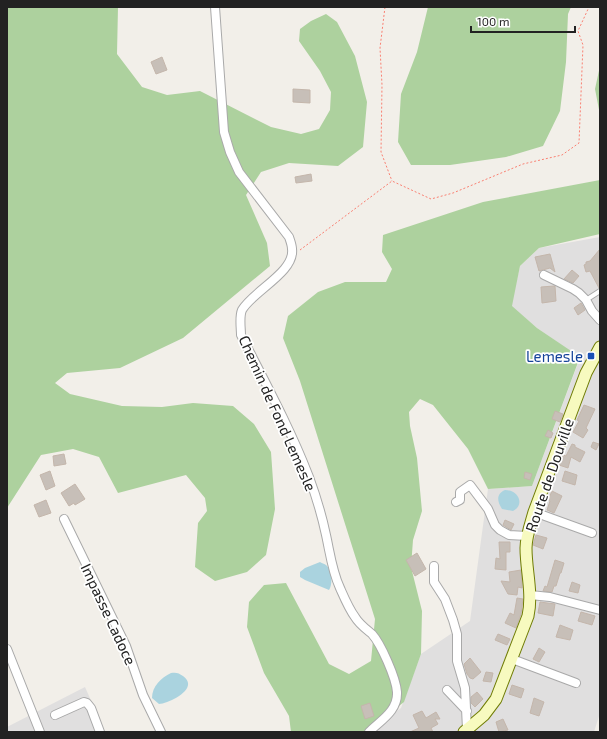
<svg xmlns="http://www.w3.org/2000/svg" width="607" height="739" font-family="'Exo 2',sans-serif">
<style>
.residential{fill:#e0dfdf}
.forest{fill:#add19e}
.water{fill:#aad3df}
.building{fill:#c7bfb8;stroke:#c4b6ab}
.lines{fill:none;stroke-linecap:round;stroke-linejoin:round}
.service-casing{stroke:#a9a9a9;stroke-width:6}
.minor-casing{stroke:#a9a9a9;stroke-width:10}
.secondary-casing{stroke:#707d05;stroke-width:13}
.path{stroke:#fa8072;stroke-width:1;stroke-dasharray:2 2;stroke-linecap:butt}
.service{stroke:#fff;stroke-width:4}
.minor{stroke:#fff;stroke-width:8}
.secondary{stroke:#f7fabf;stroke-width:11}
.transit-dot{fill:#1a4fb4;stroke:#fff;stroke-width:1.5}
.labels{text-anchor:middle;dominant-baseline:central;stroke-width:3.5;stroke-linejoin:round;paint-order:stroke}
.transit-label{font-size:15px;fill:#164399;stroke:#fff;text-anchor:end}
.street-label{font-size:15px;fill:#222;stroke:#fff}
</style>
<rect width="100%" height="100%" fill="#f2efe9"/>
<path class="residential" d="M600,237V713L594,732H369L401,708L421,654L470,621L488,489L532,486L580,358L537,328L511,306L520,266L539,248Z
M85,687L105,732H7V727Z"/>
<path class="forest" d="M7,7H118L117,54L142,87L167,95L200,91L271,127L301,134L319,129L330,110L331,92L320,71L299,41L300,29L311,21L326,14L337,22L355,56L367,102L363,147L338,166L289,163L261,172L246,195L267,243L270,266L183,338L120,368L67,373L55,383L70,394L122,406L162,407L193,403L233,406L254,424L271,452L275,509L266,555L247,572L215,581L195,567L198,523L207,511L205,498L186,475L118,493L99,457L73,449L41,455L7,508Z
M428,7H571L568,14L566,62L560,111L543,146L506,157L450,165H411L398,142L401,94L417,52Z
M600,66V115L595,89Z
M600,180V234L539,248L520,266L512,306L537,328L580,357L532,486L488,489L468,449L433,405L420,399L409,412L410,426L417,458L422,511L413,540L411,567L422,611L421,654L404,702L366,732H291L289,716L264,673L247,627L249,602L264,585L286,583L329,664L349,674L371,661L375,619L300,381L283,338L288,316L318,292L345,282H386L392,269L382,252L383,235L483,202Z"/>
<path class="water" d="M505,490C519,490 525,505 513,511L502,509C497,501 496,494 505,490Z
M320,562C321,563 325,564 326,565C332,570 333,584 329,590L305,580L300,577V572L305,568Z
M171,673C176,672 179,673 183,676C200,688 170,703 159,704L152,698C152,686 161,678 171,673Z"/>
<path class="building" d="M162,57L167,70L156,74L151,62Z
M293,89L310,90V103L293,102Z
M311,174L312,181L296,183L295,177Z
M600,249V288H599L590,271L586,272L584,265L586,264V262L590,261Z
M550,254L555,272L550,268L539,271L535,257Z
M572,270L579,276L573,283L564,279Z
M554,286H555L556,301L542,303L541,287Z
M581,303L585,310L578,315L574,308Z
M584,405L595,409L586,428L588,430L583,438L573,432L579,421L577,420Z
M555,411L563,414L560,422L552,419Z
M548,430L553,433L551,438L545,436Z
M593,442L599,444L596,450L591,447Z
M572,444L575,445V447L585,452L580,462L571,457L568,468L559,465L563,455L566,456Z
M64,454L66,464L54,466L53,456Z
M50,471L55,486L46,490L40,475Z
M565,471L577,475L575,485L562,481Z
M525,472L532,474L530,480L524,478Z
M75,484L85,499L75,505L74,503L69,506L61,493Z
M552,491L562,496L554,513L547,510L550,501L548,500Z
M46,500L51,513L39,517L34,505Z
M505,520L514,524L511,530L503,525Z
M536,535L547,538L543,549L533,545Z
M499,542H510V552H506V570L495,569L496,558L500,559Z
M417,553L426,569L415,576L406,560Z
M555,560L564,563L561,573H560L556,586H554L552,592L543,591L545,586L547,587Z
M521,570L522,588L518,587L517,595L508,594L501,581L510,582L509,572Z
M572,582L580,585L578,593L569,591Z
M517,598L523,599L521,614L516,628L505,623L510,613L514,615Z
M540,602L555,604L553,616L538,613Z
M581,612L595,616L592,625L578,621Z
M560,625L573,630L570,640L556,637Z
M498,634L510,639L507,645L495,640Z
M539,648L545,652L539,662L533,659Z
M470,658L481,672L473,679L470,678L467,674L464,664Z
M486,672L493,673L491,682L483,681Z
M512,685L524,689L521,698L509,694Z
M477,692L483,699L475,707L471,703V697Z
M534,698L544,702L539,716L530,713Z
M370,703L374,716L365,719L361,706Z
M422,711L426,718L436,712L440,719H435L438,724L431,728L433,732H410L419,728L413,715Z
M503,719L508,730L499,732L496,722Z"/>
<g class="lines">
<g class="service-casing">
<path id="service" d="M586,300L600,291"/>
</g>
<g class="minor-casing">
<path id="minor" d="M215,7L224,132L230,152L239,172L289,237C290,240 292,245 292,249C295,272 253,291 242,310C239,317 241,328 241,335C265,382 290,428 309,477C316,496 322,516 326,535C330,553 332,571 340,588C344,597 349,609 355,617C359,624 366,629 372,634C381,644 396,678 397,692C398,711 381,720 369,732
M544,275L573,289L579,293L586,300L592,311L600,320
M456,502L460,500V492L470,485L488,509L495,525L500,530L509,535L527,536
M534,512L592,533
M64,519L126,646L143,695L161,732
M434,566V582L445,599L453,620L457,634V661L465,688L467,729
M530,595L550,597L600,610
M7,649L40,732
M512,659L576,683
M447,690L467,711
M55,715L84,702L87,703L91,708L100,732"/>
</g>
<g class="secondary-casing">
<path id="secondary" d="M464,732L484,715L496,699L528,616C533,593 526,571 526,548C526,536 531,523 534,512L586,373L600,347"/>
</g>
<path class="path" d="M385,7L380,48L382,85L381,152L392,181
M300,250L392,181L431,199L453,193L523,164L562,155L579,143L583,45L578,31L589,7"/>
<use href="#service" class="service"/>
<use href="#minor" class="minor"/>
<use href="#secondary" class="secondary"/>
</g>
<rect class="transit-dot" x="587" y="352" width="8" height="8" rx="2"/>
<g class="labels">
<g class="transit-label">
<text x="583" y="356">Lemesle</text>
</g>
<g class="street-label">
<text transform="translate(278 413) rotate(66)">Chemin de Fond Lemesle</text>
<text transform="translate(549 475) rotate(-71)">Route de Douville</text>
<text transform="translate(109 614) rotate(65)">Impasse Cadoce</text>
</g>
</g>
<rect width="607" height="739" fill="none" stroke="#222222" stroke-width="16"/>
<path d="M471 26v6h104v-6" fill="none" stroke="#222222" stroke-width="2"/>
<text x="477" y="26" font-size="12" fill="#222222" stroke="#ffffff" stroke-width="3" paint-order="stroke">100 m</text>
</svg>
